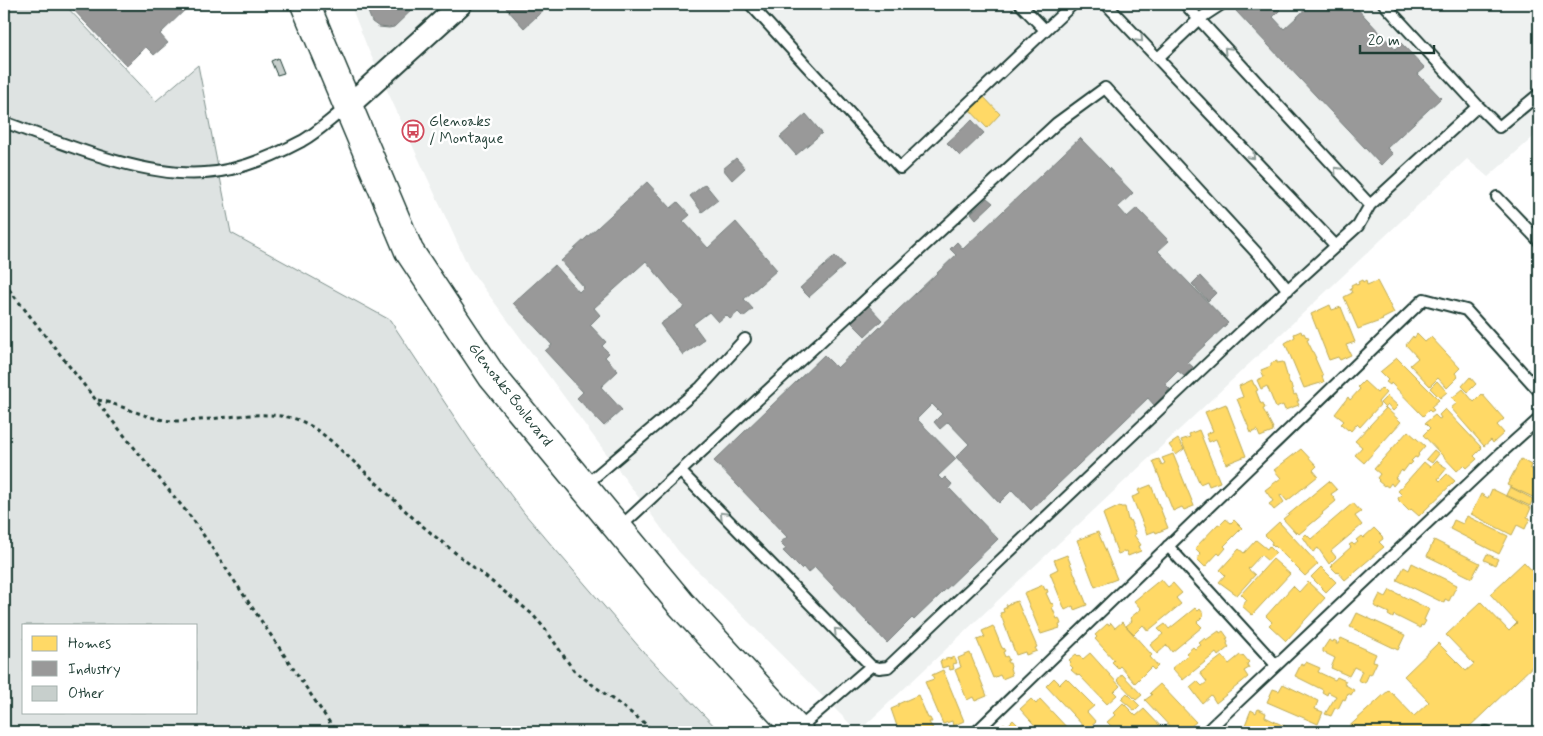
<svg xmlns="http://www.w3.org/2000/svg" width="1543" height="736" font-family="Mynerve,sans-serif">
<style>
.built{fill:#eef1f0}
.green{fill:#dee3e2;stroke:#7e908b;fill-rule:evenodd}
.homes{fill:#ffd966;stroke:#bcaa57}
.industry{fill:#999;stroke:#747d7b}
.building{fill:#c7cfcc;stroke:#1f3d34}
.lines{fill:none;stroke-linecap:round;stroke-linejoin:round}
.service-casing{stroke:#1f3d34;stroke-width:14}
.minor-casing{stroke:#1f3d34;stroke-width:25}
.secondary-casing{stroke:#1f3d34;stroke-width:31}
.path{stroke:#1f3d34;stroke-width:3;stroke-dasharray:4 4;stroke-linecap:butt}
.service{stroke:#fff;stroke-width:10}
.minor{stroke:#fff;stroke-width:21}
.secondary{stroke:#fff;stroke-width:28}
.oneway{stroke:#8f9e9a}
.labels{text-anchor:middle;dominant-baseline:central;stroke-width:5;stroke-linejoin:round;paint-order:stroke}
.poi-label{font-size:15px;fill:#1f3d34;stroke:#fff;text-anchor:start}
.street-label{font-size:15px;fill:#1f3d34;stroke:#fff}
</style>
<rect width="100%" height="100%" fill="#fff"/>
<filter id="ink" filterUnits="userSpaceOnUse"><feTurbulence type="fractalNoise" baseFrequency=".02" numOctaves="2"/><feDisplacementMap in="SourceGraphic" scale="10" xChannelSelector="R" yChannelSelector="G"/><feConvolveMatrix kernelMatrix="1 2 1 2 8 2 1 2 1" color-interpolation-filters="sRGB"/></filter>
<g filter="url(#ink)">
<path class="built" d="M350,4H1539V132L1488,177L1467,159L858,732L679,552L469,268L368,49Z"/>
<path class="green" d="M12,4H64L156,101L198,65L231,233L390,320L471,442L524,513L640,648L720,732H4V12ZM24,625H196V712H24Z"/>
<path class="homes" d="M981,94L1000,114L987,128L967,107Z
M1362,280L1363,282L1366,280L1367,285L1377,281L1394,313L1382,319L1383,320L1358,329L1344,297L1352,293L1350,288L1352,287L1351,285L1355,283L1356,285L1359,284L1358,282Z
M1330,305L1332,310L1341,307L1355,342L1346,345L1351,355L1340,360L1338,357L1329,360L1311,314Z
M1301,331L1302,334L1304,333L1306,337L1307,336L1309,339L1307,340L1316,358H1315L1323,376H1322L1324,382L1304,388L1285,343L1295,337L1294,334Z
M1417,334L1425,342L1431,337L1460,368L1455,373L1458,377L1447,388L1438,378L1430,386L1410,365L1418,358L1406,345L1413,336L1414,338Z
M1397,358L1439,400L1431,407L1434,410L1431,412L1429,410L1423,416L1391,383L1390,385L1386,382L1388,380L1380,372Z
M1277,361V363L1283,362L1290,385L1291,384L1294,395L1296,394L1299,401H1297L1299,405L1285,410L1283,405L1276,408L1267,386L1261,389L1257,380L1264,377L1261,370L1271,366V363Z
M1470,377L1476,384L1468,392L1462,386Z
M1252,380L1254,385H1255L1258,390L1256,391L1261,404L1263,403L1265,408L1263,409L1273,428H1272L1273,432L1260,437L1257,430L1251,433L1237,399L1243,397L1239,386Z
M1364,381L1377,393L1381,388L1386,393L1378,402L1380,405L1360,427L1357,424L1351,431L1349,429L1348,430L1341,424L1344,421L1335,414L1348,397L1350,400L1360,389L1358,387Z
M1437,381L1447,392L1440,398L1430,388Z
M1463,389L1474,402L1482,394L1504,419L1497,425L1504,433L1493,443L1491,440L1484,446L1451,408L1457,403L1452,398Z
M1387,396L1398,406L1393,411L1388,405L1385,408L1380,403Z
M1226,404L1246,456L1226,464L1216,439L1209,442L1206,434L1213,431L1205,412Z
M1386,408L1401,422L1364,463L1355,455L1362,447L1355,441Z
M1445,409L1482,448L1474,456L1477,459L1467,468L1464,465L1457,471L1423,435L1430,428L1425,423L1435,415L1439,419L1441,418L1439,415Z
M1199,430L1220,482L1209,486L1207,481L1200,484L1181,440L1190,437L1189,434Z
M1408,431L1425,446L1418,454L1419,455L1417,458L1415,457L1411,461L1413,462L1410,465L1409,464L1403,472L1402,470L1395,478L1398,480L1393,486L1391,483L1388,487L1385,485L1384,486L1378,481L1379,480L1377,478L1380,474L1374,469Z
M1178,439L1184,449L1176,455L1169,445Z
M1301,449L1317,466L1313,470L1318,476L1287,501L1281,494L1280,496L1284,502L1274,510L1269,504L1273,501L1265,490L1281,478L1274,470Z
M1434,450L1439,454L1432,463L1426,459Z
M1173,454L1194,506L1184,510L1182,507L1173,511L1153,461L1159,459L1162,465L1165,463L1162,458Z
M1521,459L1531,465L1530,468L1539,473V500L1507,485Z
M1436,461L1447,468L1438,479L1440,481L1447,474L1455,481L1419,516L1411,509L1409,511L1399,501L1398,498L1402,495L1398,491L1424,462L1430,467Z
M1329,481L1337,490L1331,494L1336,501L1322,513L1323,514L1299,534L1297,532L1296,533L1283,519Z
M1151,485L1168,528L1156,533L1155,531L1147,534L1132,497L1140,494L1138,490Z
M1510,487L1533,499L1530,506L1506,495Z
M1492,489L1531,508L1527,517L1530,518L1525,529L1517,525L1512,535L1471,514L1481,494L1488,498Z
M1353,503L1361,512L1355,516L1362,525L1331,551L1336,557L1329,564L1318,548L1313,552L1303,537L1306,534L1311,539Z
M1120,506L1121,507H1125L1128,520H1130L1136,534L1134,535L1141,545L1139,546L1141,551L1128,556L1126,551L1118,554L1103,514Z
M1467,516L1508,536L1499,554L1450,529L1454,520L1463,524Z
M1226,519L1231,523L1234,520L1242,528L1224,546L1226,548L1220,555L1218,553L1205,567L1197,559L1201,554L1195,548L1218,524L1220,525Z
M1279,522L1318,564L1305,576L1275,546L1274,547L1271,544L1272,542L1265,535Z
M1374,528L1382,536L1383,539L1379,542L1384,547L1345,580L1338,572L1337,573L1331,567L1333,565L1332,564L1351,547L1349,545L1352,543L1354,545L1358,542L1356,540L1361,536L1363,538Z
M1098,532L1117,579L1095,587L1077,540Z
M1256,540L1267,549L1269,546L1276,553L1268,561L1261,555L1248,569L1255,575L1237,595L1219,582L1225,575L1220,570L1239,549L1244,553Z
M1434,540L1480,563L1472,578L1427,556Z
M1487,554L1498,559L1495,565L1484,560Z
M1067,555L1087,605L1074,610L1073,606L1065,610L1050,573L1058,569L1054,560Z
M1273,559L1290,574L1252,615L1242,606L1247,600L1241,594Z
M1524,562L1539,578V660L1464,732L1461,731L1460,732H1343L1389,690L1414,716L1429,702L1404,676L1438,643L1466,671L1474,664L1446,635L1481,602L1509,631L1517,623L1490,594Z
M1412,563L1457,585L1449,601L1445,599L1444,603L1397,580L1404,567L1409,570Z
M1321,567L1336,582L1326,592L1311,577Z
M1161,579L1168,587L1173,583L1182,593L1176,598L1181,604L1148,631L1143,625L1134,634L1126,626L1132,621L1130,618L1141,609L1134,601Z
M1308,582L1325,598L1286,641L1269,625L1272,622L1266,616L1293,586L1299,592Z
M1043,585L1045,590L1047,589L1048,592L1046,593L1051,604L1052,603L1054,606L1052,607L1057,619L1059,618L1061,624L1059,625L1060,628L1041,634L1024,593Z
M1390,590L1429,609L1424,620L1426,621L1423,626L1421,625L1420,628L1394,615L1393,618L1388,615L1389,613L1374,606L1380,594L1386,597Z
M1017,601L1037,647L1035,648L1037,651L1026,655L1025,652L1016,655L1000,613L1004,612L1003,609L1007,607L1006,605Z
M1195,608L1198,611L1200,609L1203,613V616L1197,622L1202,627L1172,652L1167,645L1157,654L1150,645L1163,634L1158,629L1165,624L1169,629Z
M1357,613L1405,635L1398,650L1350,627Z
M1122,622L1152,655L1150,657L1158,666L1154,670L1151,667L1135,683L1120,666L1118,668L1112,662L1114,660L1095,639L1097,637L1095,635L1107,624L1109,625L1111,623L1115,628Z
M993,626L1002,648H1003L1005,651L1003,652L1005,657L1007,656L1009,660L1007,661L1008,663H1010L1011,667L1010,668L1012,675L1002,679L1000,675L993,678L977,640L985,637L982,631Z
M1219,631L1220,633L1223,631L1228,638L1226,639L1228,642L1227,644L1229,647L1218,656L1216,653L1183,680L1172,668L1188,655L1186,653L1193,647L1195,649L1201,645L1199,643L1205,638L1206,640Z
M1341,638L1376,654L1373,661L1377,662L1371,675L1369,674L1365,683L1358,680L1362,671L1354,667L1349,676L1331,668L1335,658L1323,652V649L1329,640L1333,642L1334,640L1337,642L1336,644H1338Z
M970,653L987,696L975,701L973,697L967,700L955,670L961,667L958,658Z
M1090,653L1120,686L1114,692L1117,695L1107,704L1079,675L1078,676L1071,670L1073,668L1069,664L1071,662L1069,660L1076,654L1078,656L1079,655L1083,659Z
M1240,655L1242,656L1243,655L1249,662L1247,664L1249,668L1244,671L1248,677L1216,703L1211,695L1202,703L1190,687L1197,681L1202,686L1207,682L1200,673L1222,656L1229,664Z
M954,657L957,663L953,664L954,669L950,670L948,666L942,668L940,661L949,658V659Z
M1306,662L1320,668L1318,672L1335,680L1337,677L1346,681L1344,684L1354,690L1351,695L1348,693L1345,700L1343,699L1338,709L1335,708L1331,716L1325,714L1336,696L1328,692L1327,695L1322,692L1323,690L1295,676L1301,664L1304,666Z
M943,670L964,721L953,726L952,721L943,724L925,682L934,679L932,675Z
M1122,674L1142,695L1136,700L1117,680Z
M1054,678L1060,684L1066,678L1094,706L1087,712L1096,722L1087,730L1046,686Z
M1160,684L1196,722L1185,731L1182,727L1175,732L1145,700L1152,695L1150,693Z
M1283,684L1318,701L1315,709L1323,712L1318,724L1267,702L1273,689L1279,691Z
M1127,693L1140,706L1135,711L1121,699Z
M918,695L928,718H930L932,722H929L931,726H932L933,732H899L891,709L898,706V704Z
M1031,699L1036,704L1040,699L1071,732H1041L1020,709Z
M1123,703L1136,716L1144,709L1166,732H1117L1107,722L1115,715L1113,713Z
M1258,709L1266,713L1265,717L1297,732H1261L1245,725L1251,710L1256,713Z
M1013,720L1025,732H995L1004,723L1007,726Z
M1081,726L1088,732H1075Z"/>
<path class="industry" d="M68,4H191L160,34L168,43L154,55L146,47L127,66Z
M365,4H418L394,27L389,28L379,27L372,22Z
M510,4H550L524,28L506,8Z
M1243,4H1261L1267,10L1275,4L1280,10L1273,17L1284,29L1311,4H1353L1395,49L1401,43L1425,68L1418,74L1441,98L1387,148L1393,154L1381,165L1236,11Z
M806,114L822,133L796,155L780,137Z
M972,120L984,133L960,156L947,143Z
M1080,138L1133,193L1118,207L1127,217L1137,208L1169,241L1158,251L1228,323L1187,362L1193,367L1184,376L1178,371L1165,384L1170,389L1154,405L1148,398L1031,510L1012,490L999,503L956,457L969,444L948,422L940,429L934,422L942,414L932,404L917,419L956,459L938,476L942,480L945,477L952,484L949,488L998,539L914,620L912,618L887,643L815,567L808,573L803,567L801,569L783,551L786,549L780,543L787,537L714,461L824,355L837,368L956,255L950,249L957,242L963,249Z
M736,158L745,168L732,180L723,169Z
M647,182L671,208L678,202L690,215L683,221L708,248L736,222L777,270L744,299L753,309L743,317L738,312L730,319L726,315L718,322L709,312L693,324L704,339L701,341L702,342L683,355L660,324L684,307L646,261L594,308L600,315L590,325L606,342L602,346L609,353L605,357L618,371L601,387L622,410L604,426L577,398L583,392L545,351L552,345L513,303L555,265L579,292L584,287L561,261Z
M705,184L718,200L702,212L690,196Z
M987,198L993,203L976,219L971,213Z
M835,256L844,266L809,297L800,288Z
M1200,276L1216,293L1208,301L1192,284Z
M867,304L882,320L865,336L850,321Z"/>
<path class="building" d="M278,58L284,73L277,75L271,61Z"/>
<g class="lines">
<g class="service-casing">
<path id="service" d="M750,4L900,168L1073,4
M1020,4L1045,30
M1106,4L1336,246
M1185,4L1370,205
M1384,4L1478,106
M1158,58L1199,19L1222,4
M4,122C62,143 143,178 205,173C238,171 272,157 302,141C318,132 332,118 347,107
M1497,197L1539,241
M681,472L871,666L879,668L888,667L1242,331L1358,226L1370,205L1478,106L1499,127L1539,94
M584,486L701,387L745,339
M619,528L1057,123L1105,88L1265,262L1288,290
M1168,546L1276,665
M798,729L871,666
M976,732L1424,299L1466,310L1539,391
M1206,732L1500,454L1539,419
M1486,732H1487"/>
</g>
<g class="minor-casing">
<path id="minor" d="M347,107L461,4"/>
</g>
<g class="secondary-casing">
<path id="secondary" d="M305,4L409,251L492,376L680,603L799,732"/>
</g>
<path class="path" d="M4,283L106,413L194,521L336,732
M98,400C124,405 147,420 174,421C213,422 253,409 292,418C316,424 335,445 353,461C373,479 392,498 411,516C450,550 492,581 532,614L546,630L574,671L642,721L654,732
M4,731L12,732"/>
<use href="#service" class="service"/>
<use href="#minor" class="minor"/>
<use href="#secondary" class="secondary"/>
</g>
<defs><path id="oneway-chevron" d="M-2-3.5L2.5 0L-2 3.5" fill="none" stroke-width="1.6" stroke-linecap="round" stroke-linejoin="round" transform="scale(1.25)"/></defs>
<g class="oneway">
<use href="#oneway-chevron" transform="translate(1140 39) rotate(46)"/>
<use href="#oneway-chevron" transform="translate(1227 50) rotate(-133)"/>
<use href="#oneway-chevron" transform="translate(1252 156) rotate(47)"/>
<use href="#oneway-chevron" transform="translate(1337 170) rotate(-133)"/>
<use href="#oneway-chevron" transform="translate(723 515) rotate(-134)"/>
<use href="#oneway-chevron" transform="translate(837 631) rotate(-134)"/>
</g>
</g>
<defs>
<g id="bus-ring" transform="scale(1.125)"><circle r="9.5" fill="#fff" stroke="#d1495b" stroke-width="1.5"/><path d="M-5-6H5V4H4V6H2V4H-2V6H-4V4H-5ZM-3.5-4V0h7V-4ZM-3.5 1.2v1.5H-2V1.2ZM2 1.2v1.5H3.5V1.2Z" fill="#d1495b"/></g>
</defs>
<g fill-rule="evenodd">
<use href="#bus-ring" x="413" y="131"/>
</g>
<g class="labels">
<g class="poi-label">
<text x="429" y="122">Glenoaks<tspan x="429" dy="17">/ Montague</tspan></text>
</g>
<g class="street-label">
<text transform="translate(510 395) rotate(52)">Glenoaks Boulevard</text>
</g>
</g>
<rect width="1543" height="736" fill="none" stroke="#fff" stroke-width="20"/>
<rect x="10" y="10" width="1523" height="716" fill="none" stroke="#1f3d34" stroke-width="2" filter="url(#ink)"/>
<rect x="22" y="624" width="175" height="90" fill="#ffffff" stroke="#a5b1ae"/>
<rect x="32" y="636" width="25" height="15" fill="#ffd966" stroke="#a5b1ae"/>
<text x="68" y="648" font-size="15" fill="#1f3d34">Homes</text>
<rect x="32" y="661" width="25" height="15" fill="#999999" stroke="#a5b1ae"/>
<text x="68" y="674" font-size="15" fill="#1f3d34">Industry</text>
<rect x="32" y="686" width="25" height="15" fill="#c7cfcc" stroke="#a5b1ae"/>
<text x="68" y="698" font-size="15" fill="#1f3d34">Other</text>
<path d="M1360 45v8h74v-8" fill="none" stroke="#1f3d34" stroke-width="2.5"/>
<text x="1368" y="45" font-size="15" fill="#1f3d34" stroke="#ffffff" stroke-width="4" paint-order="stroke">20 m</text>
</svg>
